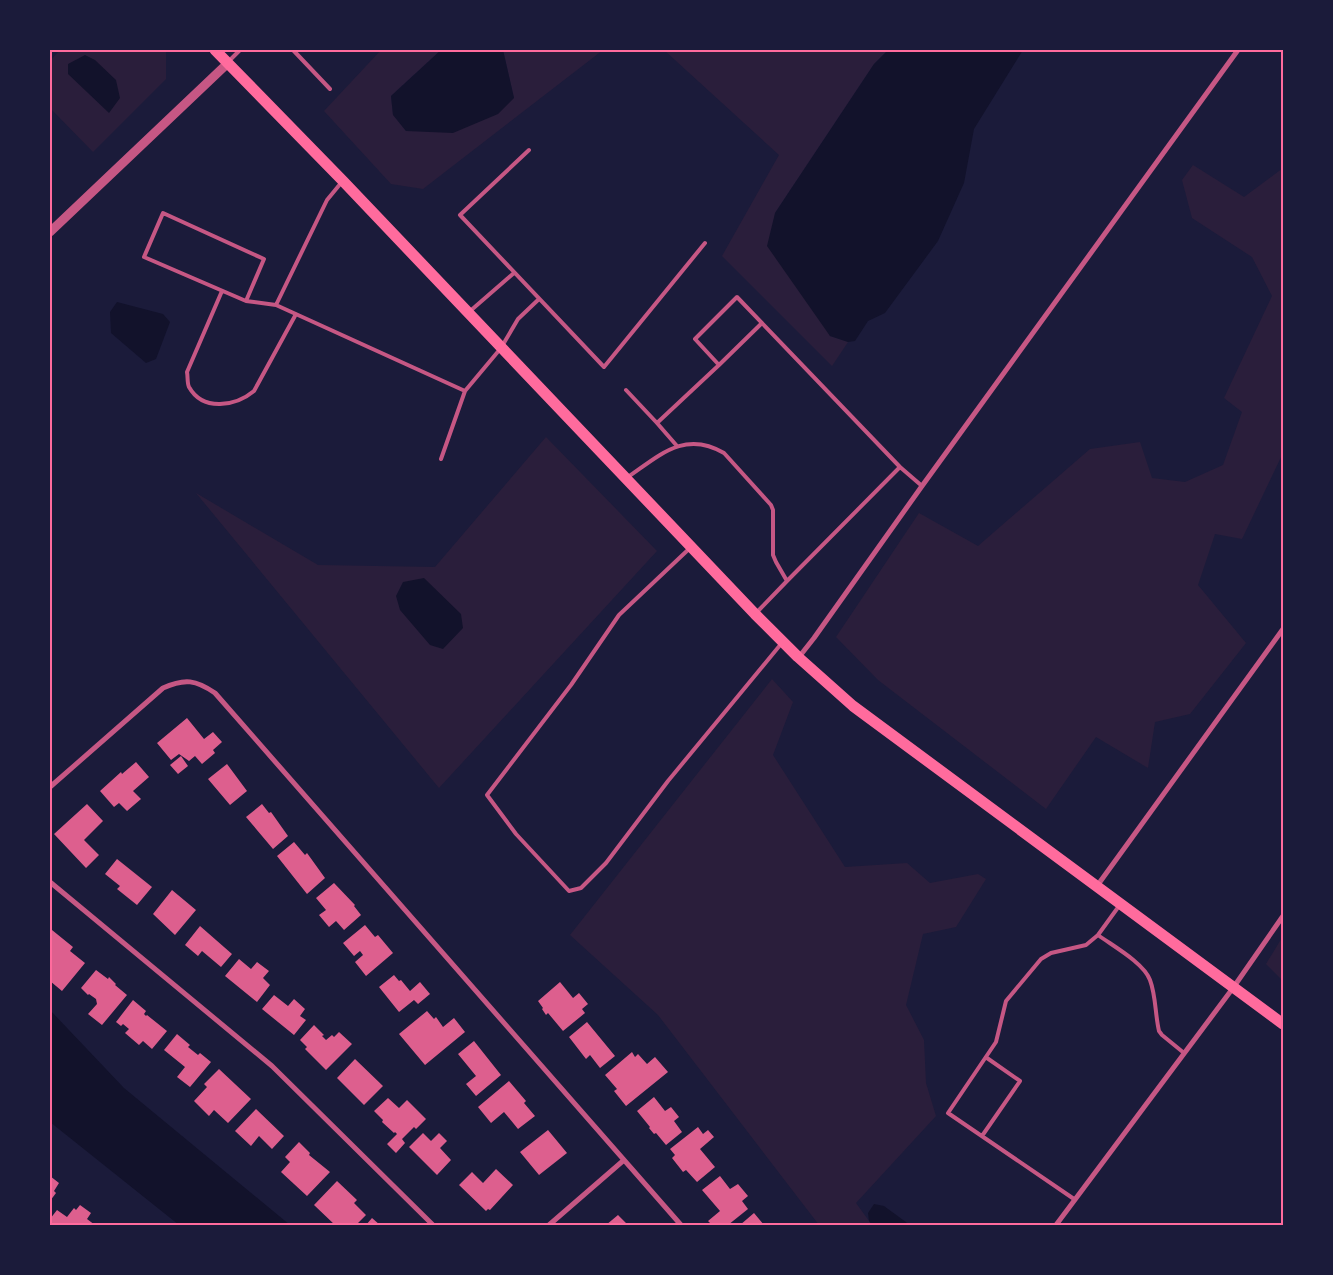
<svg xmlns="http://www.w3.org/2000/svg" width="1333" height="1275" font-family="'Fira Sans Condensed',sans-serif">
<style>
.green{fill:#2a1e3b}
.water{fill:#12122b}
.building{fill:#dd5f8e}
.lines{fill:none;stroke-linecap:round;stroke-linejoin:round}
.service{stroke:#c65784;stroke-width:4}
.minor{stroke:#c65784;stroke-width:5}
.tertiary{stroke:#c65784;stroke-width:9}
.primary{stroke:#ff6b9d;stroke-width:11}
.neatline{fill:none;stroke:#ff6b9d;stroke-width:2}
</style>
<rect width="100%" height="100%" fill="#1b1b3a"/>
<path class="green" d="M60,50H166V79L93,152L50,108V61Z
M381,50H441L391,96L393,114L406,131L514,98L503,50H603L423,189L391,184L324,111Z
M664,50H888L874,64L775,213L830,336L848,342L832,366L722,256L779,155Z
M1193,165L1244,197L1283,168V453L1242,539L1215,534L1198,585L1246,643L1190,714L1155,722L1148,768L1096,737L1046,809L878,680L836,637L919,513L978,546L1090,449L1140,442L1152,478L1185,482L1223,465L1242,412L1224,398L1272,296L1252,257L1192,218L1182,180Z
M546,437L657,551L439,788L196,493L318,565L435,567Z
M772,679L793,702L773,755L845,867L907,863L930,883L978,874L986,879L956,927L923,934L906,1005L924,1040L926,1083L936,1116L856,1203L872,1225H819L658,1015L570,935Z
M1283,936V981L1266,964Z"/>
<path class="water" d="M441,50H503L514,98L498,114L453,133L406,131L393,115L391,96Z
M888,50H1023L974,129L964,183L938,241L885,313L868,321L855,341L848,342L830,336L767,246L775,213L874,64Z
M85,55L95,60L116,80L120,98L109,113L68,74V64Z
M117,302L163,314L170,322L156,359L146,363L111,333L110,312Z
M424,578L461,614L463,628L443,649L430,645L400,610L396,596L403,582Z
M50,1010L124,1088L290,1225H179L50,1122Z
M874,1204L884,1206L910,1225H872L869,1221L868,1213Z"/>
<path class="building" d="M187,718L204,739L213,732L222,742L213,750L215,753L202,764L195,756L189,761L179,754L171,760L157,743Z
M181,756L188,766L178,774L170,765Z
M136,762L149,777L133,791L141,799L127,811L119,803L114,807L100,791L121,772L122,774Z
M227,764L247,791L230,805L208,779Z
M87,804L103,821L84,840L99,855L86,868L54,834Z
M262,804L269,813L271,812L288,836L273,849L246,817Z
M294,842L305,855L307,853L325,878L307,894L277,856Z
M117,859L152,887L137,905L117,889L120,886L105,874Z
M334,883L355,905L354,906L361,915L344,930L336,921L329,927L319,915L326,910L316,898Z
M172,890L196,910L175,935L153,914Z
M365,925L375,937L378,935L393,953L366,976L355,962L363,955L360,951L354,956L343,943Z
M200,926L232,954L221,967L202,951L198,956L185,945Z
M52,930L73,947L70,951L85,963L62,991L50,981V932Z
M239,959L251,969L257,962L269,971L263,978L270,985L257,1002L225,976Z
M96,970L108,979L109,977L116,984L115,985L127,995L102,1025L88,1014L97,1004L96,999L89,994L88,995L81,988Z
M394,975L399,981L401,980L410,991L420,982L430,994L418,1004L414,1000L399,1012L379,987Z
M560,982L573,998L579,993L588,1004L582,1009L585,1013L563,1031L548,1013L546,1015L542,1009L543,1008L538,1001Z
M274,995L288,1006L294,999L305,1009L300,1016L306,1020L294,1035L262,1009Z
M133,1000L146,1011L144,1014L146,1016L147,1015L167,1031L152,1049L143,1041L139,1045L125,1033L129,1029L123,1024L121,1026L116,1022Z
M427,1011L434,1019L436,1017L443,1027L454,1018L465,1032L425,1065L399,1034Z
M587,1022L615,1056L600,1068L590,1055L586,1059L569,1037Z
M314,1025L324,1035L322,1036L326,1040L332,1035L334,1037L339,1032L352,1044L326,1070L305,1049L307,1047L300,1040Z
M177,1034L190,1045L188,1047L198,1055L200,1053L211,1062L190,1087L177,1077L185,1067L164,1050Z
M474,1041L501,1075L476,1096L466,1084L476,1076L458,1054Z
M632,1052L635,1057L638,1054L647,1064L655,1057L668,1072L626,1106L614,1091L617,1089L605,1075Z
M355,1059L383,1086L364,1105L337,1078Z
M219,1069L251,1099L228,1123L214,1110L209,1116L194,1101L207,1087L204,1084Z
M509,1081L526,1101L524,1103L535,1116L518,1129L504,1112L491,1123L478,1107Z
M654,1097L665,1111L671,1107L679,1117L674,1121L682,1132L666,1145L656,1133L654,1134L649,1128L650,1127L637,1111Z
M388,1098L399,1108L407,1100L426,1119L416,1129L414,1127L402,1139L405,1143L396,1153L387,1144L397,1134L395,1132L394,1133L382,1122L383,1120L374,1111Z
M256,1109L284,1136L272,1149L259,1136L251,1146L235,1131Z
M698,1127L703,1134L708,1130L714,1137L700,1149L715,1167L697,1182L686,1170L683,1172L672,1158L675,1155L670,1149Z
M548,1130L567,1153L539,1175L520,1152Z
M423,1133L431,1141L439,1133L447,1141L440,1148L451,1160L437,1175L409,1147Z
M299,1142L310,1153L309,1155L330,1172L307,1196L281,1172L290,1162L285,1157Z
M496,1169L513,1185L490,1210L488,1209L486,1211L459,1185L472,1172L483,1183Z
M50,1176L59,1183L54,1191L56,1193L50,1201Z
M720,1176L730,1189L738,1184L748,1196L742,1201L748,1209L728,1225H712L708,1221L720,1211L702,1190Z
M337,1181L357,1200L354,1203L366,1215L356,1225H335L314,1205Z
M80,1205L91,1213L87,1219L95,1225H50V1219L57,1210L67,1217L74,1208L76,1210Z
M754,1213L764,1225H740Z
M618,1215L628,1225H606Z
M372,1218L380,1225H366Z"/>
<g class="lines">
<path class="service" d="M293,50L330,89
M229,61L240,50
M529,150L460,215L604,367L705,243
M341,183L327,200L276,305L465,391L501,348L518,319L539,299
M222,291L187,372C188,377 187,383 189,387C203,412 236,406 254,391L296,314
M246,301L264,259L163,213L144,257L246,301L276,305
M469,312L514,273
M719,365L762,323
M626,390L657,423
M677,446L657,423L719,365L695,339L737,297L900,467L922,486
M441,459L465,391
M628,477C660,455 685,430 724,453L771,505L773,510V555L776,562L787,581L757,612
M690,548L619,615L571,685L487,795L516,834L569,891L581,888L606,863L668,781L781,644
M787,581L900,467
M1119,906L1098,935C1113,946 1144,963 1150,980C1156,996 1155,1014 1159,1031L1162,1035L1184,1053
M982,1136L1020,1081L987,1058
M1074,1199L948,1113L996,1042L1006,1001L1041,959L1051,953L1086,945L1098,935"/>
<path class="minor" d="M799,657L814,638L922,486L1238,50
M50,787L163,688C185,678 196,680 215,693L681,1225
M50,882L272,1066L433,1225
M1097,886L1283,629
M549,1225L624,1160
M1056,1225L1233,988L1283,916"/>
<path class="tertiary" d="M50,232L228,63"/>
<path class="primary" d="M215,50L343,181L755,614L798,657L853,706L1283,1024"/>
</g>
<rect width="1333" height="1275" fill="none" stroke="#1b1b3a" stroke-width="102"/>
<rect x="51" y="51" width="1231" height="1173" class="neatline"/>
</svg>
